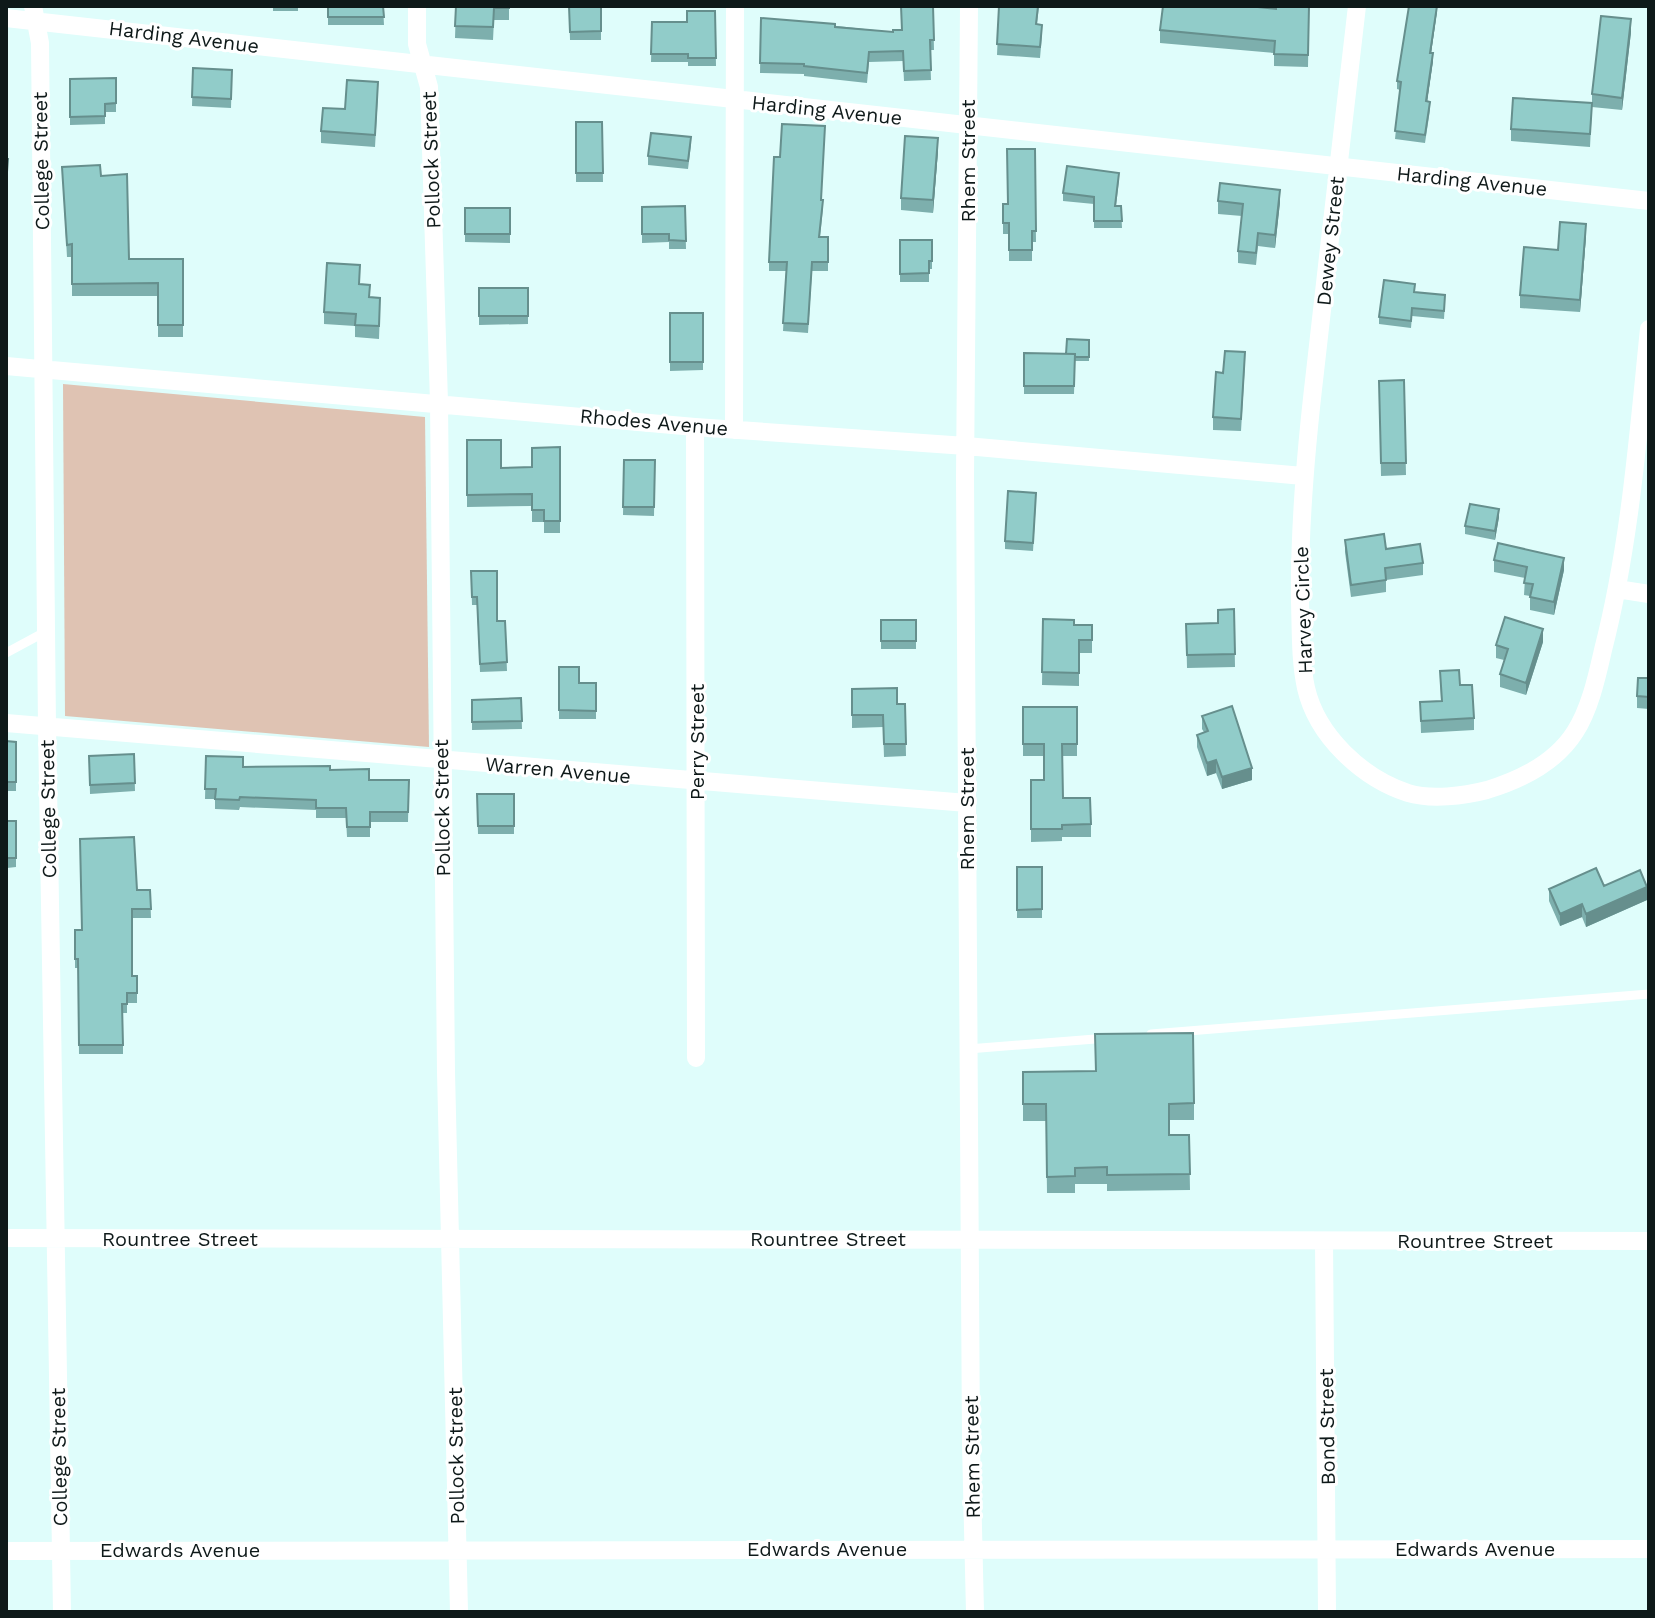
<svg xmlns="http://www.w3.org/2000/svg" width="1655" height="1618" font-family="'Work Sans',sans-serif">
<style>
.green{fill:#dfc3b3}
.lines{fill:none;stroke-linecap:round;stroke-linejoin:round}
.lane{stroke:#fff;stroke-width:9}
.street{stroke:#fff;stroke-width:18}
.wall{fill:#7dafad}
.shaded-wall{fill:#668f8d}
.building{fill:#91ccc9;stroke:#668f8d;stroke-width:2}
.labels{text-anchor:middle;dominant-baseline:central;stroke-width:6;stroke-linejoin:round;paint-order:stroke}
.street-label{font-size:20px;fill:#0e1919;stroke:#fff}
</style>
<rect width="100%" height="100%" fill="#dffdfb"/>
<path class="green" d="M63,384L425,417L429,747L65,716Z"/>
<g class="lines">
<path class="lane" d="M6,653L45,632
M1151,1034L1649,994
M968,1049L1108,1038"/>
<path class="street" d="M33,6L40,43L47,726L62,1612
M417,6V44L429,87L439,402L446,1072L459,1612
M969,6L965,477L971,1444L975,1612
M1357,6C1342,128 1329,250 1315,372C1306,448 1299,524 1300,602C1301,631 1300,660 1306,688C1317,736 1362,778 1408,793C1431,800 1464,796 1487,790C1520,780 1556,762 1575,732C1590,709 1597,676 1603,650C1630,545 1638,436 1649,329
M6,18L1649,201
M6,366L695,427L966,446L1303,476
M695,427L696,1058
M734,430L735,6
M1617,589L1649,594
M6,723L967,803
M6,1238L1649,1241
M1324,1241L1327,1612
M6,1551L1649,1549"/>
</g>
<path class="wall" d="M225,6H258L226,8Z
M273,6H298V11H273Z
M328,6H383L384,25H328Z
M456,6H509V20H494L493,40L455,38Z
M569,6H601V40H570Z
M933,6L934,50H930L931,80L904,81L903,61L869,62L867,83L804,76V74L760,73L761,18L893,32L901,30Z
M999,6H1039L1037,24L1042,35L1040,58L997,55Z
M1309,6L1308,67L1274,66V53L1160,43V30L1276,9Z
M715,11L716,66H688V62H651L652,22H687Z
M1437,11L1431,53L1433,61L1427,101L1430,110L1425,143L1395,139L1400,90L1397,89V81Z
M1631,32L1622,110L1592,107L1590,147L1511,141V129L1592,103V94Z
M193,68L232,70L231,108L192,106Z
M116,78V112H105V124L70,125V79Z
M378,95L375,147L321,143V131L345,109Z
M576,122H602L603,182H576Z
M691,145L688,169L648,165V156Z
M1035,149L1036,242H1032V261H1009V234H1003V204H1008Z
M938,151L933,213L901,210V198Z
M62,167L101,176L129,259H183V337H158V296H72V257H67Z
M1119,180L1116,206H1121L1122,228H1094V204L1063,201V193Z
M821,200L823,208L820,237H828V271H812L808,333L783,331L786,271H769V262Z
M1218,201L1280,202L1275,248L1258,246L1256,265L1238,263V251L1242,216L1218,214Z
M685,206L686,249H669V242L642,243V207Z
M465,208H510V243L465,242Z
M1586,236L1580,312L1520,308V295L1558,250Z
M900,240H932V269H929V282H900Z
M360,284L380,310L379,339L355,337V326L324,324V312Z
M479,288H528V324L479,325Z
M1415,292L1445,302L1444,319L1412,316L1411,328L1379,324V317Z
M670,313H703V370L670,371Z
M1089,340V361H1075L1074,394H1024V353L1066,354Z
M1245,364L1241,431L1213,430V417L1223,373Z
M1404,380L1406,475L1381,476L1379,381Z
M467,440L501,468L532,467L560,447V533H544V522H532V506L467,507Z
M624,460H655L654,516L623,515Z
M1036,501L1033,551L1005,549V541Z
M1499,517L1495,540L1465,534V526Z
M1345,540L1386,549L1423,563V575L1386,580V592L1351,597L1345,552Z
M1494,560L1564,570L1554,615L1530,610V596L1524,595L1525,578L1494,572Z
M471,571L497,621H505L507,671L480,672L477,605H472Z
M1234,609L1235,667L1187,668L1186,624L1218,623Z
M1043,619L1074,625H1092V653H1079V686L1042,685Z
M881,620H916V649H881Z
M1543,642L1526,695L1500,687V674L1504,660L1496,658V645Z
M559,667L579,683H596V719H559Z
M1440,671L1460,685L1474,718V730L1421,733L1420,702L1441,701Z
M1649,678V709L1637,708V696Z
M852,689L897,704H905L906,756L884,757L883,727L852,728Z
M521,698L522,729L472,730V700Z
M1023,707H1077V756H1062L1063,798L1091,824V837H1062V841L1031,842V780H1044V756H1023Z
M1202,716L1252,780L1222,789L1216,773L1207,776L1197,747V735L1204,732L1202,729Z
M6,741L16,742V791H6Z
M134,754L135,791L90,794L89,756Z
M206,756L243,767L330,770L369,780H409L408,822H370V837H347L346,818H316V810L240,807L239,810L215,809V799H205Z
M477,794H514V834H478Z
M6,821H16V867L7,868L6,951Z
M1017,867H1042V918H1017Z
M1604,886L1647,900L1586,927L1582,917L1560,926L1549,901V889Z
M137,890H150L151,918H132V976H137V1003H127V1013H123V1054H79L78,968H75V930H82Z
M1023,1072L1194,1103V1120H1169V1135H1189L1190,1190L1107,1191V1184H1075V1193H1047L1046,1121H1023Z"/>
<path class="shaded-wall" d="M1437,6V11L1430,61V53Z
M1631,19V32L1622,110V98Z
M1433,53V61L1426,110V101Z
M938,138V151L933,213V200Z
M1280,190V202L1275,248V235Z
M1586,224V236L1580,312V300Z
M1499,509V517L1495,540V531Z
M1564,558V570L1554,615V602Z
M1543,629V642L1526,695V683Z
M1216,760V773L1207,776V763Z
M1252,768V780L1222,789V777Z
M1647,887V900L1586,927V914Z
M1582,904V917L1560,926V914Z"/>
<path class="building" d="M328,6H383L384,17H328Z
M456,6H509V8H494L493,27L455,26Z
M569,6H601V31L570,32Z
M901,6H933L934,40H930L931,70L904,71L903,51L869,52L867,73L804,66V64L760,63L761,18L835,24V27L893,32V30H902Z
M999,6H1038L1036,24L1042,25L1040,47L997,44Z
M1163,6H1248L1276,9V6H1309L1308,55L1274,54L1275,41L1160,30Z
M1409,6H1437L1430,53H1433L1426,101L1430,102L1425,135L1395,131L1401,82L1397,81Z
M687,11H715L716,58H688V54H651L652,22H687Z
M1601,16L1631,19L1622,98L1592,94Z
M193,68L232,70L231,99L192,97Z
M116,78V103L105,104V116L70,117V79Z
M347,80L378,82L375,135L321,131L323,108L345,109Z
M1513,98L1592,103L1590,134L1511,129Z
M576,122H602L603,173H576Z
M782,124L825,126L821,200H823L819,237H828V262H812L808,324L783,323L787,262H769L774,157H780Z
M651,133L691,137L688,161L648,156Z
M905,136L938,138L933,200L901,198Z
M1007,149H1035L1036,231H1032V250H1009V223H1003V204H1008Z
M6,159H8L6,185Z
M100,165L101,176L127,174L129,259H183V325H158V283L72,284V244L67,245L62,167Z
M1067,166L1119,173L1115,206H1121L1122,221H1094V197L1063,193Z
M1220,183L1280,190L1275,235L1258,233L1256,253L1238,251L1243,204L1218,201Z
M685,206L686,241L669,240V234H642V207Z
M465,208H510V234H465Z
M1560,222L1586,224L1580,300L1520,295L1524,247L1558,250Z
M900,240H932V261H929V273L900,274Z
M327,263L360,265L359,284L370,285L369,297L380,298L379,326L355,325L356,314L324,312Z
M1384,280L1415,284L1414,292L1445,295L1444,311L1412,308L1411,321L1379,317Z
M479,288H528V316H479Z
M670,313H703V362H670Z
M1067,339L1089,340V357H1075V354H1066Z
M1225,351L1245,352L1241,419L1213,417L1216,372L1223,373Z
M1024,353L1075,354L1074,386H1024Z
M1404,380L1406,463H1381L1379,381Z
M467,440H501V468L532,467V448L560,447V521H544V510H532V494L467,495Z
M624,460H655L654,507H623Z
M1008,491L1036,493L1033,543L1005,541Z
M1470,504L1499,509L1495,531L1465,526Z
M1384,534L1386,549L1420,544L1423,563L1385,568L1386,580L1351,585L1345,540Z
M1498,543L1564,558L1554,602L1530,597L1533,584L1524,583L1527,567L1494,560Z
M471,571H497V621H505L507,662L480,664L477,597H472Z
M1234,609L1235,654L1187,655L1186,624L1218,623V610Z
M1505,617L1543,629L1526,683L1500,674L1508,649L1496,645Z
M1043,619L1074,620V625H1092V640H1079V673L1042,672Z
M881,620H916V641H881Z
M559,667H579V683H596V711L559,710Z
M1459,670L1460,685H1472L1474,718L1421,721L1420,702L1442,701L1440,671Z
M1638,678H1649V697L1637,696Z
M897,688V704H905L906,744H884L883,715H852V689Z
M521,698L522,721L472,722V700Z
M1232,706L1252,768L1222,777L1216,760L1207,763L1197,735L1208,731L1202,716Z
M1023,707H1077V744H1062L1063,798H1090L1091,824L1062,825V829H1031V780H1044V744H1023Z
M6,741L16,742V782H6Z
M134,754L135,783L90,785L89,756Z
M206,756L243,757V767L330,766V770L369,769V780H409L408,812H370V827H347L346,808H316V800L240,797L239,800L215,799L216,789H205Z
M477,794H514V826H478Z
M6,821H16V858H7L6,941Z
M134,837L137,890H150L151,909H132V976H137V993H127V1004H122L123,1045H79L78,959H75V930H82L80,839Z
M1017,867H1042V909L1017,910Z
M1596,868L1604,886L1640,870L1647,887L1586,914L1582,904L1560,914L1549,889Z
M1193,1033L1194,1103L1169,1104V1135H1189L1190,1174L1107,1175V1167L1075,1168V1176L1047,1177L1046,1104H1023V1072L1096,1071L1095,1034Z"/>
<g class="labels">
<g class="street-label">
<text transform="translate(184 37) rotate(7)">Harding Avenue</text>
<text transform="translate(827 110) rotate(6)">Harding Avenue</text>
<text transform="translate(431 160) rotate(-92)">Pollock Street</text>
<text transform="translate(41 161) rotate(-91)">College Street</text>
<text transform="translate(968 161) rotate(-90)">Rhem Street</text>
<text transform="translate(1472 181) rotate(6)">Harding Avenue</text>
<text transform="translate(1330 241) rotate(-84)">Dewey Street</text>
<text transform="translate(654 422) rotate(5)">Rhodes Avenue</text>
<text transform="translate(1303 610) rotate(-92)">Harvey Circle</text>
<text transform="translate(697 742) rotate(-90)">Perry Street</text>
<text transform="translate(558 770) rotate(5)">Warren Avenue</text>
<text transform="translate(442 808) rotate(-91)">Pollock Street</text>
<text transform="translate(48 809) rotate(-91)">College Street</text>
<text transform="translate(967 809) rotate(-90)">Rhem Street</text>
<text x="180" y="1239">Rountree Street</text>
<text x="828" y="1239">Rountree Street</text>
<text x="1475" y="1241">Rountree Street</text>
<text transform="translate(1327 1427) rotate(-91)">Bond Street</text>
<text transform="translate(456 1456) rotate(-91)">Pollock Street</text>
<text transform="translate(59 1457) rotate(-91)">College Street</text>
<text transform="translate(972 1457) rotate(-91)">Rhem Street</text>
<text x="827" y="1549">Edwards Avenue</text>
<text x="1475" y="1549">Edwards Avenue</text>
<text x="180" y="1550">Edwards Avenue</text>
</g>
</g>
<rect width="1655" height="1618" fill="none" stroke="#0e1919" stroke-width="16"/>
</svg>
